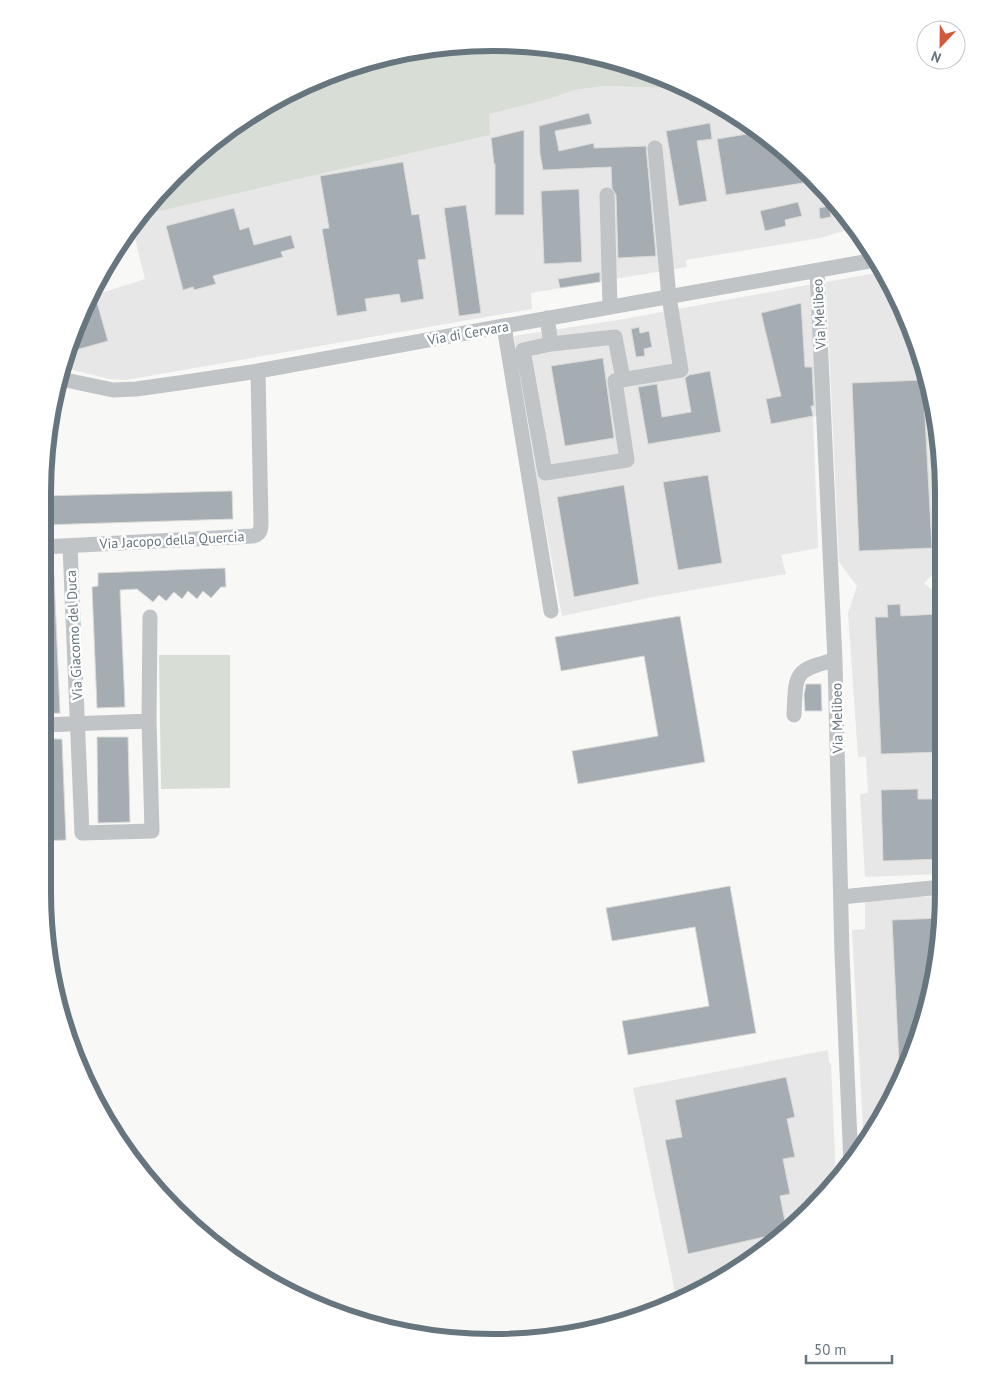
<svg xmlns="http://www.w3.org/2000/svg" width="986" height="1385" font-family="'PT Sans',sans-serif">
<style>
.built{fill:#e6e7e6}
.green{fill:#d8ddd6}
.building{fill:#a5adb2;stroke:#dadad8}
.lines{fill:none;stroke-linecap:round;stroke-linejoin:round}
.minor{stroke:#c0c4c7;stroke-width:15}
.labels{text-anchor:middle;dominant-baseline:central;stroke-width:5;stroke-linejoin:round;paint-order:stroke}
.street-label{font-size:14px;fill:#66757e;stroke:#fff}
.rim{fill:none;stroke:#66757e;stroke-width:6}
</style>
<rect width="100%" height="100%" fill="#f8f8f6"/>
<path class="built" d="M604,86L667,88L686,87L692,89L767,135L832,196L853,228L820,238L686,260L687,267L531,293L532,309L126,380L109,379L65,368L98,281L101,293L145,279L133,231L147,214L490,135L488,114L549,99L575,90Z
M882,272L897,294L940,434V568L924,583L933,591L941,584L942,874L865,877L860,794L868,793L866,757H858L848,613L857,586L839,562L826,282Z
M813,284L818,415L813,417L818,548L781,555L786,574L658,596L562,616L538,486L514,336L624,319Z
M942,896L943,921L928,1008L897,1091L864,1145L852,930L865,929V899Z
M828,1050L829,1062L831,1063L836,1182L790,1231L692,1296L677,1301L633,1088Z"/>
<path class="green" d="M522,43L609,58L686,87L667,88L604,86L575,90L549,99L489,114L490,135L147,214L196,154L268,103L348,67L434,46Z
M159,655H230V788L161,789Z"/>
<path class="building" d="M589,113L592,124L555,131L559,151L594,143V148L646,146L656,256L618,258L616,195L612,188L611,167L543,170L540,154L539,126Z
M745,122L767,135L816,181L726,195L717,139L747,134Z
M710,123L712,139L697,141L707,201L679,206L666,131Z
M524,130V215H495V164H494L491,138Z
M403,162L412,215L419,214L426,259L418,260L424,299L401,303L399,294L365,299L367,311L337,316L322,229L329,228L320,176Z
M579,189L582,262L544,264L541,191Z
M798,202L802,216L785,220L786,226L765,231L760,211Z
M466,205L481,313L459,316L444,208Z
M829,206L831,217L820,219L819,208Z
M234,208L240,230L249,227L254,245L291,235L295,248L281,252L283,257L213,276L216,284L194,290L193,287L183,290L166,226Z
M600,272V282L560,288L558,279Z
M94,292L108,341L72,351L93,295Z
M801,303L805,367H812L814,406H811L813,416L771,424L766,399L781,396L761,313Z
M639,327L640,333L649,331L652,347L644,349L645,356L636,357L631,329Z
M603,358L614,438L565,446L551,366Z
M710,371L721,432L648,444L638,387L657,384L662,417L691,412L685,378L689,375Z
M923,380L932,548L859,551L852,383Z
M708,475L722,563L678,570L663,482Z
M624,485L639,584L574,597L557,497Z
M232,491L233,519L42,525V496Z
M225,568L226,587H221L211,598L203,591L197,599L188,591L182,599L174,592L166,601L159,595L153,602L137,589L120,590L125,707L97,708L92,587L98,586V573Z
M42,575H54L60,713L42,714Z
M900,604L901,616L937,614L940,672H941L942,752L881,754L875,617H888L887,605Z
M680,616L705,762L578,784L572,751L658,736L644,656L561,671L555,637Z
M806,684H821L822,711H805L804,695Z
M97,737H128L130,822L98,823Z
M42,739H62L66,840L42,841Z
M918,789V799H942V859L883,861L881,790Z
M730,886L756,1033L628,1055L622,1021L709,1006L695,927L612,941L606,908Z
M943,918L928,1008L900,1084L892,920Z
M786,1077L795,1117L787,1119L795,1157L783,1159L790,1194L780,1196L787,1232L688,1254L665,1140L682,1137L675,1100Z"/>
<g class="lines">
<path class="minor" d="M607,195L610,307
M817,271L835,660L842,954L851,1165
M547,318L551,344L523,350L545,473L627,460L615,381L681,370L669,297L655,148
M504,326L551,611
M551,344L615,337L623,379
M61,379L113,390L136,389L179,383L258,371L504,326L875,260
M70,546L82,833L152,831L149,721L150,617
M43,547L253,536C260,534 261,530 261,523L258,371
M794,715C796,674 793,670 835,660
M43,725L149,721
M841,897L942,887"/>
</g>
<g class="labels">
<g class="street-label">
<text transform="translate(819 314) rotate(-93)">Via Melibeo</text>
<text transform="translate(468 333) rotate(-10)">Via di Cervara</text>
<text transform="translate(172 540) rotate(-3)">Via Jacopo della Quercia</text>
<text transform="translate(74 635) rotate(-93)">Via Giacomo del Duca</text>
<text transform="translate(837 718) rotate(-91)">Via Melibeo</text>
</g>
</g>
<path d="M0 0H986V1385H0ZM493 51H493A442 442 0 0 1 935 493V892A442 442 0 0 1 493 1334H493A442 442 0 0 1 51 892V493A442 442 0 0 1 493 51Z" fill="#fff" fill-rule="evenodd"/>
<path class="rim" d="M493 51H493A442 442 0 0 1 935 493V892A442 442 0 0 1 493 1334H493A442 442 0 0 1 51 892V493A442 442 0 0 1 493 51Z"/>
<g transform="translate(941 45) rotate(202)"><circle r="24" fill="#ffffff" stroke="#c2c8cb"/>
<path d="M0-4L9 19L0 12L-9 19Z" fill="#d3593c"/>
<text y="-8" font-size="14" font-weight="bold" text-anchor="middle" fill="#66757e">N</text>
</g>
<path d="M806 1355v8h86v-8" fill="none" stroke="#66757e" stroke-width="2.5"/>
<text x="814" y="1355" font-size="15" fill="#66757e" stroke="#ffffff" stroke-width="4" paint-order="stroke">50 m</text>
</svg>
